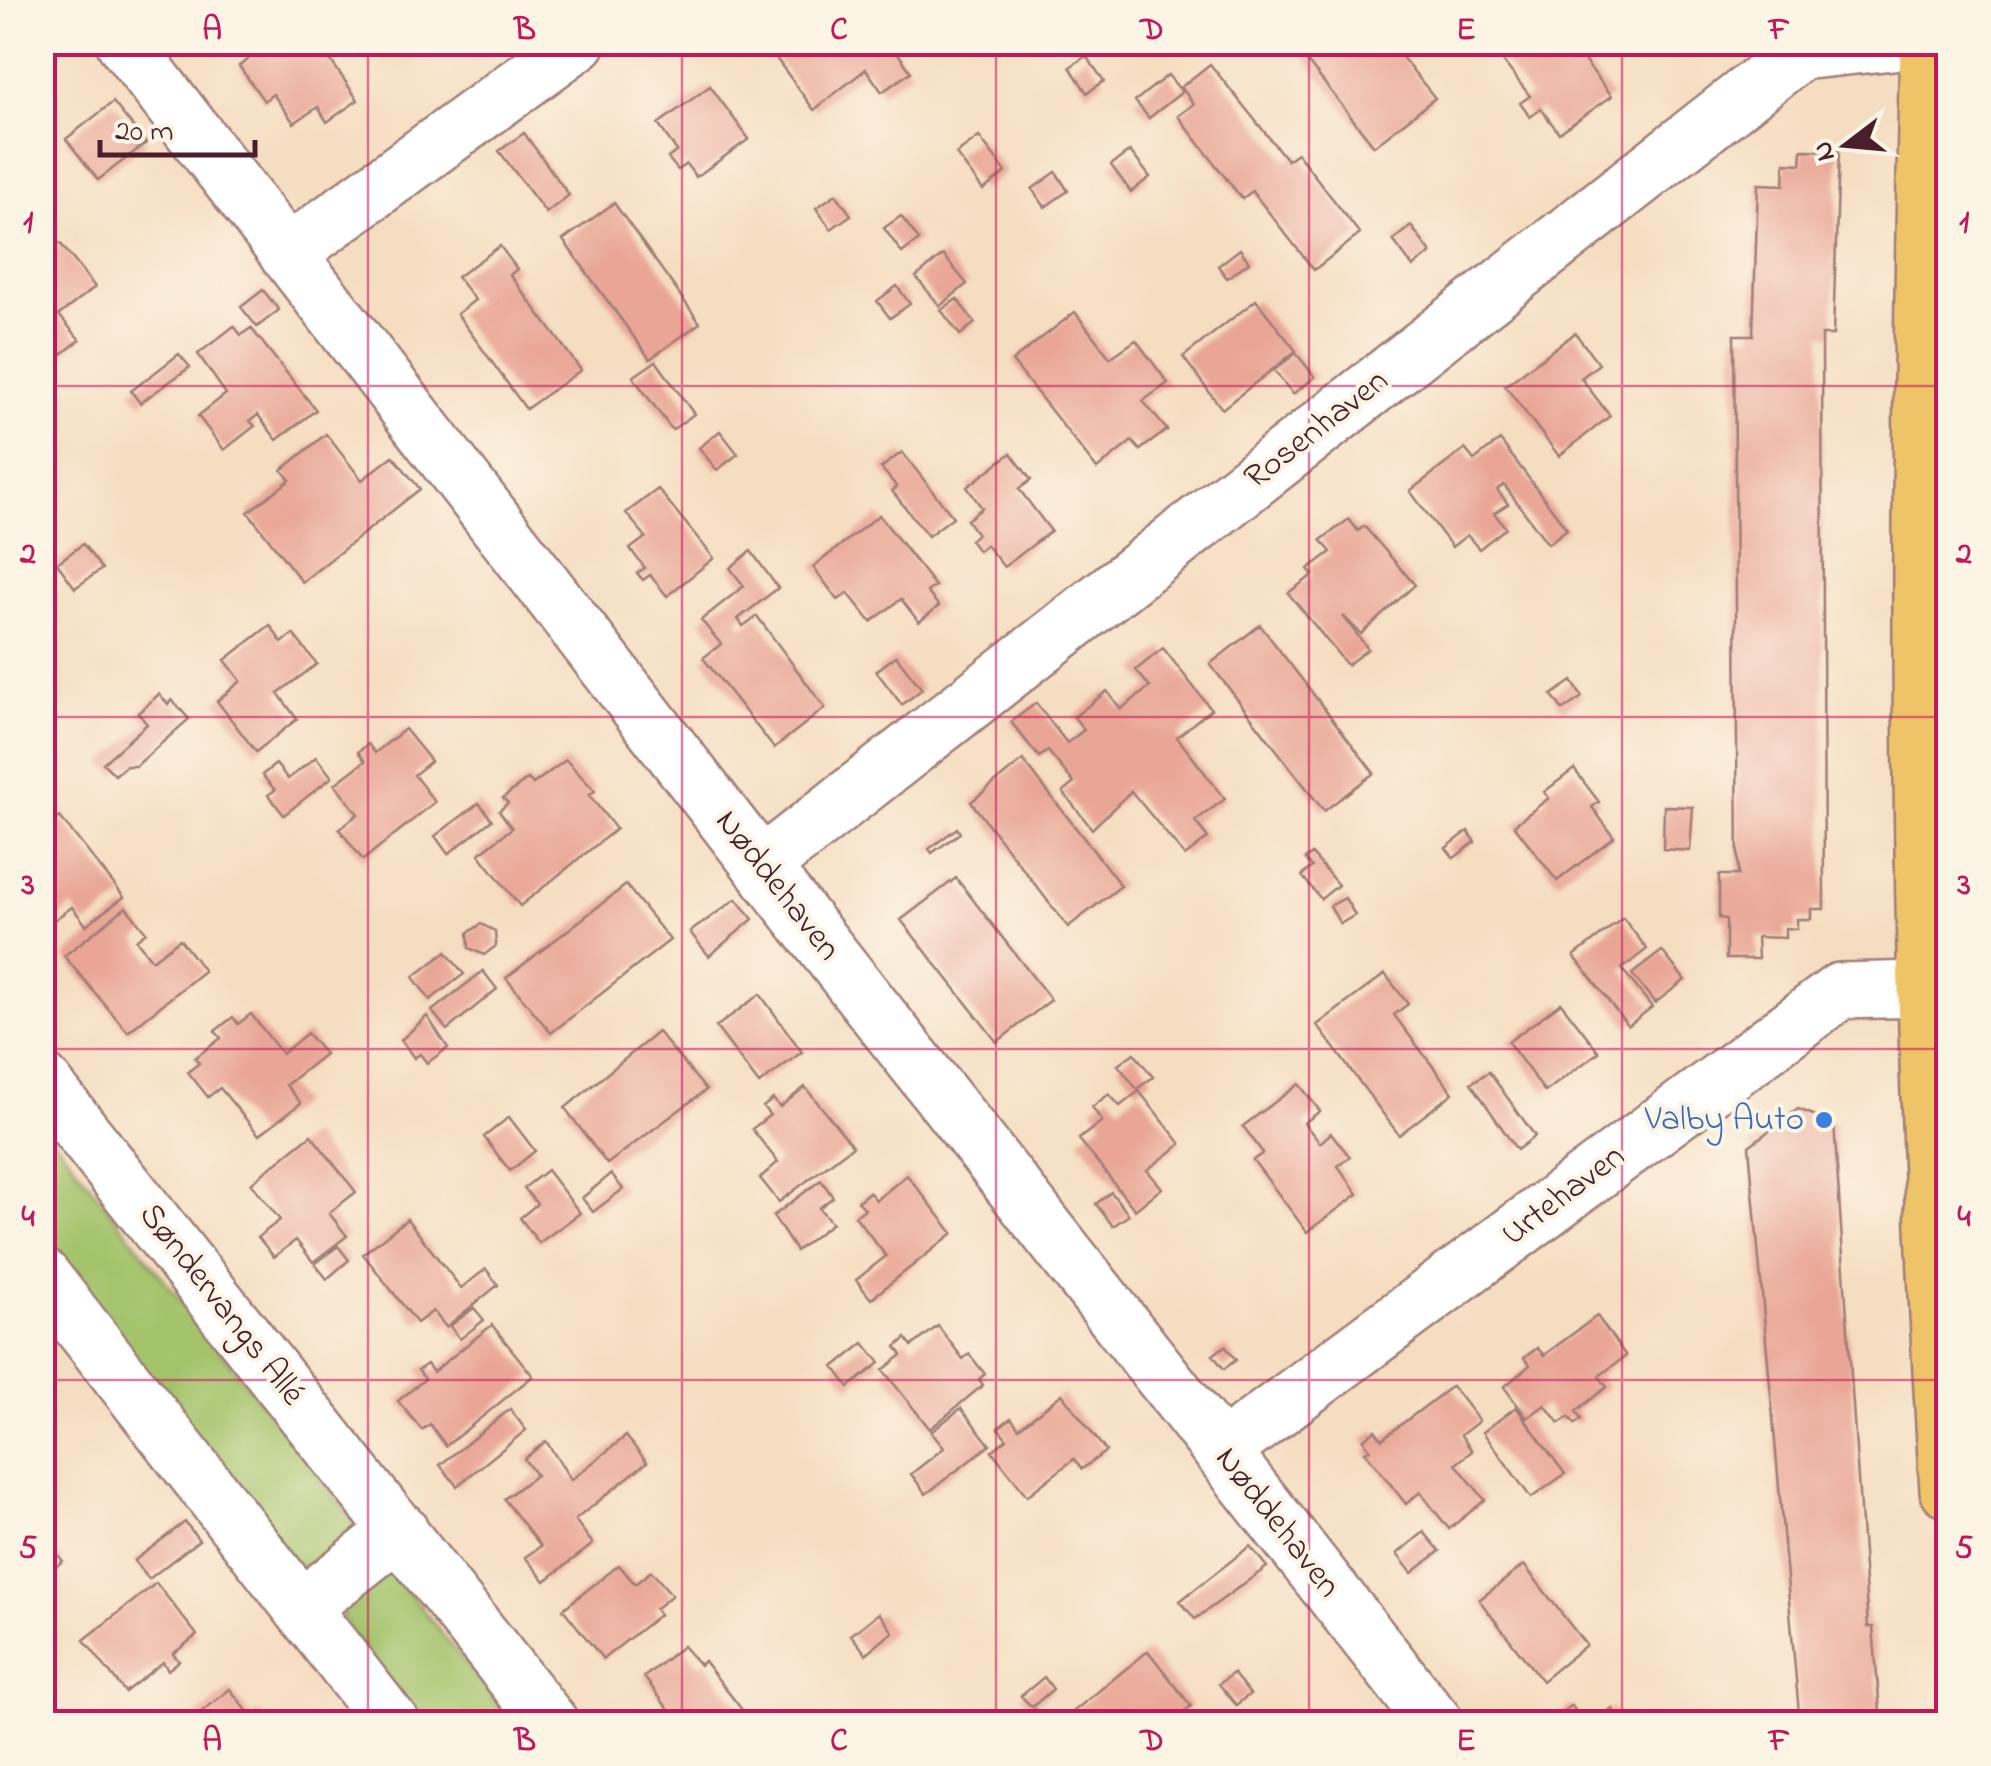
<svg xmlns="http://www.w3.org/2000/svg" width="1991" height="1766" font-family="'Indie Flower',sans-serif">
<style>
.green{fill:#a4c46c;stroke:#77724c;stroke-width:2.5}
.building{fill:#e9a696}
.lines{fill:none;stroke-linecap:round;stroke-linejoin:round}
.street-casing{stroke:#a07e76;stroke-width:60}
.primary-casing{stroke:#a07e76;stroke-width:60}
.street{stroke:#fff;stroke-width:55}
.primary{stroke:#efc469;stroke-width:55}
.grid{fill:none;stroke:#c2185b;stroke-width:2.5;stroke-opacity:0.55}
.shop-dot{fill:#3f7fe0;stroke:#fcf5e5;stroke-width:4}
.labels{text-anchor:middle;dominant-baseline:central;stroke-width:8;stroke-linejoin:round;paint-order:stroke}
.street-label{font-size:35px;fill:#4a1f2b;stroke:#fcf5e5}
.shop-label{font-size:35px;fill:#366cbe;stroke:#fcf5e5;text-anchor:end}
.neatline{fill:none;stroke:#c2185b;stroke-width:4}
.grid-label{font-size:32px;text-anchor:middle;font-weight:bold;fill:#c2185b}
</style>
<rect width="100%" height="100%" fill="#fcf5e5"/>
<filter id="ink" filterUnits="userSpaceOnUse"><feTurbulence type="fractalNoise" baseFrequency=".01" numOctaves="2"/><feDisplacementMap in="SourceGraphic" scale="20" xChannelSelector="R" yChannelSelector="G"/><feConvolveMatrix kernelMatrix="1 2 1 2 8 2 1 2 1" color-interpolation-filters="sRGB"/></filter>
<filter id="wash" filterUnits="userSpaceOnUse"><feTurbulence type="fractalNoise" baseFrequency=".0048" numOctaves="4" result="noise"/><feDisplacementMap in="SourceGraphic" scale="40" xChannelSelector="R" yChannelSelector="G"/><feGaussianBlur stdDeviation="2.25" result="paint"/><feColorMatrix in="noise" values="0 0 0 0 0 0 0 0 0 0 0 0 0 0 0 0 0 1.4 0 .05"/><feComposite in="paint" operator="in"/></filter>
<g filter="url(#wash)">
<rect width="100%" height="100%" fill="#f5ddc1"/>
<path class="green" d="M42,1124L355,1522L353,1531L312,1566L300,1568L290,1558L43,1239Z
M392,1571L513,1723H422L342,1622V1608Z"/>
<g id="blocks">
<path class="building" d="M272,42H318L358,100L327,122L318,107L294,123L273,94L264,101L239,66Z
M800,42H890L911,72L882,92L866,69L814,110L776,58Z
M1292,42H1390L1435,98L1374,146Z
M1488,42H1557L1571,61L1579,54L1612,96L1559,133L1541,109L1530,117L1520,103L1530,96Z
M1086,56L1104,81L1087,93L1070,67Z
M1210,64L1287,160L1297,153L1360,234L1314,270L1252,191L1242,199L1178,116L1194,104L1181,87Z
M1168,75L1182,92L1149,118L1135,101Z
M710,86L749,139L696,177L686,164L678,170L668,158L677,151L658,124Z
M113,102L146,143L98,180L66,139Z
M524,133L569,195L546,213L499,151Z
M979,137L1006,172L983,190L956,154Z
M1802,150L1839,151L1833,335H1822L1824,909H1811V919H1797V929L1785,928V938L1757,937L1758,959H1726V919L1719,918V875H1738L1734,335H1753L1758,184L1784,185L1785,163L1801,164Z
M1130,151L1150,177L1131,192L1111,165Z
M1056,172L1068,191L1045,207L1032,189Z
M836,194L851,215L831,229L816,208Z
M614,203L700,323L650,359L563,240Z
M901,216L919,240L902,253L884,228Z
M1411,226L1431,253L1413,267L1393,240Z
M60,243L95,287L59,315L80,340L49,364L42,356V257Z
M500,246L517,269L510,275L581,370L526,409L457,314L475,300L457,277Z
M1240,249L1249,262L1227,278L1218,266Z
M943,255L967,284L940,306L916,277Z
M897,286L910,304L890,318L877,301Z
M263,290L279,310L257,327L241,307Z
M957,299L975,323L960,335L941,310Z
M1256,300L1296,351L1222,409L1183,357Z
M1075,312L1110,358L1136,340L1168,383L1143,401L1167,430L1140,450L1132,441L1097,469L1012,361Z
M234,326L241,335L251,328L316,410L277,440L258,415L250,421L255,426L224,450L198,416L226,394L198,354Z
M1575,333L1599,364L1581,378L1610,416L1559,456L1505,386Z
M1296,353L1315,377L1293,394L1274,370Z
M179,354L190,367L140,403L131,391Z
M656,361L694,414L672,430L633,377Z
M720,431L738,454L717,470L699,448Z
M326,434L362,480L393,456L420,489L302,582L248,512L290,480L282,470Z
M1500,440L1567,529L1548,544L1504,485L1497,490L1508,504L1494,513L1506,528L1479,549L1467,535L1452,547L1410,491L1465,449L1474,460Z
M902,452L953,517L928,536L892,491L897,487L881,468Z
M1011,453L1031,480L1019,489L1051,531L1004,567L986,545L978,551L970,540L977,534L967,520L982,508L967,487Z
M658,489L714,558L667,596L650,575L643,580L637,573L645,568L630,549L646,537L626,513Z
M879,515L935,586L927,592L939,606L919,622L901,599L871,622L848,593L838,600L813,567Z
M1349,519L1358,531L1364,526L1415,585L1361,634L1343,616L1368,649L1347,665L1288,593L1313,575L1308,569L1331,552L1321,540Z
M83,544L102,569L75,588L57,563Z
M751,551L778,588L738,619L743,626L757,616L825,708L774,748L703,658L721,644L701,620L744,586L730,568Z
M270,625L282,643L293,634L317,664L278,693L297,719L256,752L217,701L241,681L225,660Z
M1260,625L1374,773L1324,811L1210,664Z
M1163,648L1211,709L1177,737L1225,799L1195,821L1208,838L1185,856L1131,791L1092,829L1063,792L1074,783L1048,751L1039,757L1011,722L1036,703L1067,743L1084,730L1074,717L1107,691L1121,709L1150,687L1136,670Z
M896,656L922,689L902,705L876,671Z
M1572,681L1582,697L1563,710L1552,695Z
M159,694L168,704L172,700L189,719L136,766H126L115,775L103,763L147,724L138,713Z
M405,729L431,761L414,775L435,802L363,860L339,829L358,814L335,784L365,761L358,752L368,744L375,753Z
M316,757L332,777L284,815L268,795L275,790L262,775L276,764L288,779Z
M566,760L595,791L589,795L616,829L520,906L479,854L512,828L499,811L508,803L503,798L528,779L533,784Z
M1023,760L1121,886L1068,927L971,802Z
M1574,769L1599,802L1592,807L1614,837L1557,881L1514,825L1549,798L1544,792Z
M479,803L492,820L448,854L435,836Z
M1664,806L1693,807L1690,851L1663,849Z
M60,817L124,897L86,925L72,907L54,920L42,905V831Z
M957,828L960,833L932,853L929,849Z
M1468,831L1475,842L1454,858L1446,848Z
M1312,854L1338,885L1321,899L1302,876L1312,867L1305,859Z
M956,878L1051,1000L997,1042L901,920Z
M626,885L670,940L551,1033L506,978Z
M1345,898L1355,915L1340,924L1330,906Z
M736,899L753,919L709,956L690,932Z
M126,907L146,932L136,940L152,960L180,939L204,971L128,1032L64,956Z
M1623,918L1647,949L1622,969L1652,1007L1628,1026L1574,956Z
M481,924L495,931L496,946L484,955L469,948L468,933Z
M1662,951L1685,980L1655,1003L1632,974Z
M446,952L464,974L430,1000L413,977Z
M483,971L497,989L447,1030L432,1011Z
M1385,974L1408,1004L1394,1015L1453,1093L1399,1135L1317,1025Z
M760,994L802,1052L759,1084L716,1027Z
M1561,1003L1599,1052L1545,1092L1508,1042Z
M251,1014L282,1054L307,1033L325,1054L286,1085L301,1103L259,1135L220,1088L208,1097L188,1072L199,1063L195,1058L221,1038L215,1031L233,1017L238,1024Z
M427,1016L448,1048L427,1063L420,1054L414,1058L401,1040Z
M658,1032L706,1090L607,1164L565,1108Z
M1134,1053L1153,1077L1137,1089L1118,1065Z
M1489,1072L1535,1136L1517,1150L1471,1083Z
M1299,1084L1320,1111L1304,1123L1320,1143L1331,1133L1350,1157L1338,1166L1358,1194L1307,1232L1253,1160L1263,1153L1243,1126Z
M805,1087L853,1146L779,1202L760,1178L778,1162L752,1129L770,1115L763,1107L773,1099L780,1107Z
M1139,1091L1181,1144L1147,1170L1162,1188L1135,1210L1079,1139L1102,1121L1092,1107L1109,1094L1120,1106Z
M1798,1109L1824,1119L1825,1124L1834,1123L1868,1627H1873L1880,1712L1871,1713L1872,1724H1791L1790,1715L1799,1714L1749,1146Z
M509,1117L535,1151L510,1171L484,1137Z
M311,1135L356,1192L329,1213L347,1236L313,1262L296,1240L274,1257L258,1237L280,1220L251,1183Z
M547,1170L580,1213L539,1243L520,1218L537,1204L524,1188Z
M611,1174L623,1189L593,1212L582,1198Z
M907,1175L953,1233L871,1299L856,1280L886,1256L855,1216L865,1209L858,1201L869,1192L876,1200Z
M821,1180L833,1197L819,1208L832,1223L796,1251L773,1216Z
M1111,1192L1129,1215L1113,1226L1096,1204Z
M407,1219L461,1288L486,1269L498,1285L446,1327L433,1311L417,1323L363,1254Z
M338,1246L349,1260L327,1279L315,1264Z
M474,1308L484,1320L460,1339L450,1326Z
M1597,1316L1626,1356L1599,1376L1607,1387L1576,1411L1581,1419L1575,1424L1569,1417L1559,1423L1545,1405L1527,1418L1504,1387L1530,1365L1524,1358L1537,1348L1544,1355Z
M492,1325L533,1376L446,1446L430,1424L422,1430L398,1401L425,1379L418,1370L427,1364L433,1372Z
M938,1326L963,1359L969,1354L985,1374L979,1379L983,1385L930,1429L883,1370L902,1355L896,1347L906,1338L912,1346Z
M864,1343L880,1363L849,1387L834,1367Z
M1225,1346L1236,1360L1224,1369L1213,1355Z
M1452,1386L1479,1421L1461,1435L1472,1451L1456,1464L1485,1500L1449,1529L1420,1492L1406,1504L1365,1452L1370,1449L1363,1440L1375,1430L1382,1439Z
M1062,1394L1106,1451L1082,1469L1074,1459L1027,1496L992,1451L1007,1439L998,1428L1011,1418L1019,1428Z
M1516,1407L1565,1474L1531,1498L1483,1432Z
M961,1408L990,1445L926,1494L911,1474L944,1448L931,1432Z
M510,1409L526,1430L457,1486L440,1465Z
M626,1436L647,1462L575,1520L593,1544L545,1581L525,1557L541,1546L504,1499L536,1475L524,1459L546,1441L571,1480Z
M185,1522L199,1540L149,1579L134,1561Z
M1424,1532L1440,1551L1412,1573L1397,1554Z
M42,1536L63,1561L42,1577Z
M1250,1546L1267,1567L1195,1619L1180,1601Z
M619,1565L635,1584L651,1571L672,1595L655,1609L659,1615L603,1659L563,1609Z
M1524,1565L1586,1645L1542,1681L1479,1600Z
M156,1583L197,1635L173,1654L179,1661L168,1670L163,1662L125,1692L84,1640Z
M879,1613L893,1632L866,1654L851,1635Z
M683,1646L700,1665L704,1661L753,1724H669L675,1718L644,1677Z
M1148,1651L1191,1706L1169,1724H1058Z
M1233,1673L1250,1694L1236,1705L1219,1684Z
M1044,1677L1053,1689L1032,1707L1021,1696Z
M230,1689L252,1717L259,1712L268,1724H186Z
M1571,1705L1585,1724H1548Z
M1612,1708L1624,1724H1593Z
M1035,1709L1048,1724H1016Z"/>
</g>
</g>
<g filter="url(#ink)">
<use href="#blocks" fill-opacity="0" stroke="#a07e76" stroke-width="2.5"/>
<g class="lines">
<g class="street-casing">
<path id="street" d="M124,42L761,866L1436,1724
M287,254L578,42
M761,866L1800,52L1893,42
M42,1081L551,1724
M42,1276L392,1724
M1221,1451L1840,991L1924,989
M301,1608L400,1530"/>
</g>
<g class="primary-casing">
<path id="primary" d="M1928,42C1916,526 1917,1008 1948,1490"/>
</g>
<use href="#street" class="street"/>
<use href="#primary" class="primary"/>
</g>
</g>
<path class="grid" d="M368,42V1724M682,42V1724M996,42V1724M1309,42V1724M1622,42V1724M42,386H1948M42,717H1948M42,1049H1948M42,1380H1948"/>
<circle class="shop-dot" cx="1824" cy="1120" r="10"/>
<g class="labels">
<g class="street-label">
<text transform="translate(1317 430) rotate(-38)">Rosenhaven</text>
<text transform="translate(777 886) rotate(52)">Nøddehaven</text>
<text transform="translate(1564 1196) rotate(-37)">Urtehaven</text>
<text transform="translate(221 1305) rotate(52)">Søndervangs Allé</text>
<text transform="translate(1277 1523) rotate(52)">Nøddehaven</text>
</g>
<g class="shop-label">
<text x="1804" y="1120">Valby Auto</text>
</g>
</g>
<rect width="1991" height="1766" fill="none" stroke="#fcf5e5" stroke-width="110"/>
<g transform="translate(1846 145) rotate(254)" stroke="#fcf5e5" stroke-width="8" paint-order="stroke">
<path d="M0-8L18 38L0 25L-18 38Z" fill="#4a1f2b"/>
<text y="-15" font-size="28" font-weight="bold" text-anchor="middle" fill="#4a1f2b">N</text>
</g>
<path d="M100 140v15h155v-15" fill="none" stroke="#4a1f2b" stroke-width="5"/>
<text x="115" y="140" font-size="30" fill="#4a1f2b" stroke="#fcf5e5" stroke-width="8" paint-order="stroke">20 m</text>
<rect x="55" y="55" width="1881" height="1656" class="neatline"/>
<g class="grid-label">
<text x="212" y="39">A</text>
<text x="525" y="39">B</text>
<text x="839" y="39">C</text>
<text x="1152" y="39">D</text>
<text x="1466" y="39">E</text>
<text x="1779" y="39">F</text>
<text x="28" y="232">1</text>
<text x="1964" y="232">1</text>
<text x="28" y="563">2</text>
<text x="1964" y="563">2</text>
<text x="28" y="894">3</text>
<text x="1964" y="894">3</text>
<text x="28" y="1226">4</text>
<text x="1964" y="1226">4</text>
<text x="28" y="1557">5</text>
<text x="1964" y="1557">5</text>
<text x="212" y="1750">A</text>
<text x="525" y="1750">B</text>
<text x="839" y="1750">C</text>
<text x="1152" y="1750">D</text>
<text x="1466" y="1750">E</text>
<text x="1779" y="1750">F</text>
</g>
</svg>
